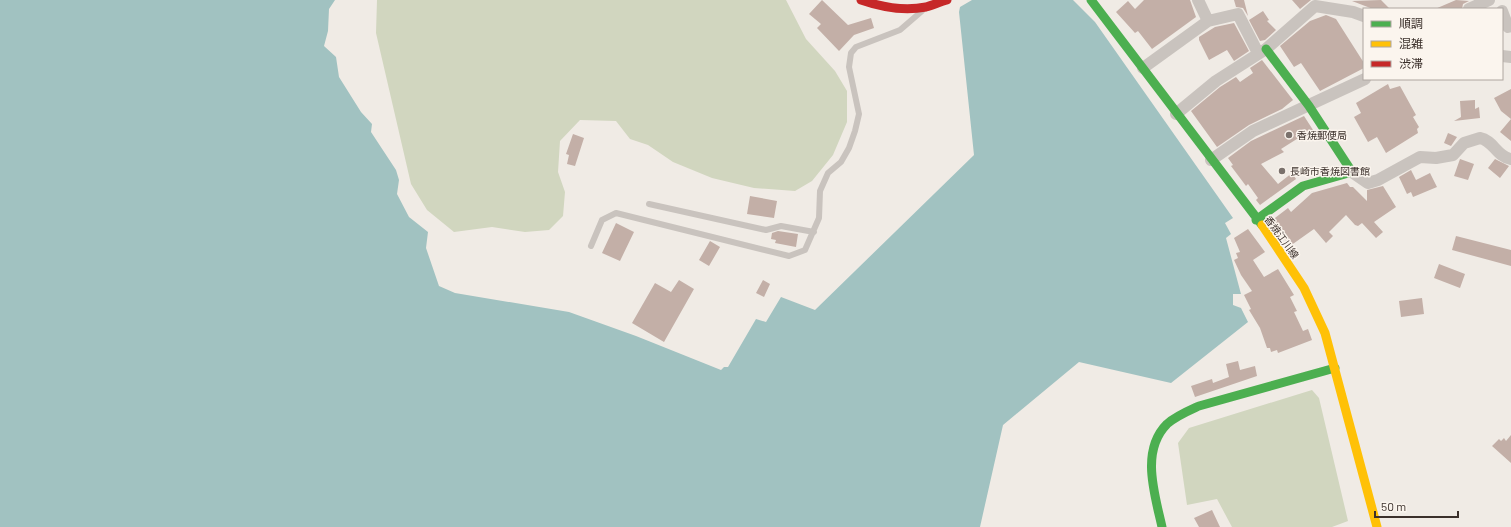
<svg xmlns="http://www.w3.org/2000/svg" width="1511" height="527" font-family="Barlow,'Noto Sans JP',sans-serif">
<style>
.green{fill:#d1d6bf}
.water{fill:#a1c2c1}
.building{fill:#c3afa7}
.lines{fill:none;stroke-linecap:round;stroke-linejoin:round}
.lane{stroke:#c9c3be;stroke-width:6}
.street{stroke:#c9c3be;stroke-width:12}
.fast{stroke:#4caf50;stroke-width:9}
.slow{stroke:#ffc107;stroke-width:9}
.jam{stroke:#c62828;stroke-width:9}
.poi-dot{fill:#7a716c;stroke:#fbf5ee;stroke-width:1.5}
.labels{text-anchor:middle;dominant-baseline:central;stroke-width:3;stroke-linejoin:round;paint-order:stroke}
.poi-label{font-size:10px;fill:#3b302b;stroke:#fbf5ee;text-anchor:start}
.street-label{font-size:10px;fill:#3b302b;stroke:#fbf5ee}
</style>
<rect width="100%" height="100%" fill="#f0ebe5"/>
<path class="green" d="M377,0H786L806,39L835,71L847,91V122L833,155L812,181L795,191L754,188L712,178L673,162L648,145L630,139L616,121L580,120L560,141L558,172L565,192L563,216L549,230L525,232L492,227L454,232L427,210L411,184L376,33Z
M1312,390L1319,398L1348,521L1332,527H1232L1217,499L1187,505L1178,443L1189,428Z"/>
<path class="water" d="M0,0H335L329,9L328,31L324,46L336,57L339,77L361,112L372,124L371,132L396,170L399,180L397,194L409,217L428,232L426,248L439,286L455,293L569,312L636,336L721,370L724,367H728L756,319L766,322L781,297L815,310L974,155L959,12L960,7L972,0H1073L1095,22L1233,218L1225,223L1231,234L1226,238L1241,294H1233V305L1241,308L1248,322L1171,383L1079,362L1003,425L980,527H0Z"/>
<path class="building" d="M822,0L848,25L871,18L874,28L854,35L839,51L817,28L821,24L809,14Z
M1144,0H1190L1196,17L1152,49L1138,31L1135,33L1116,12L1128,1L1135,9Z
M1234,0H1244L1248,16L1243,8L1236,7Z
M1292,0H1311L1300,9Z
M1381,0L1390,9H1373L1352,1Z
M1456,0L1469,1L1463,4L1462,9H1435Z
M1263,11L1269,20L1267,21L1276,30L1265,40L1260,41L1249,20Z
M1326,15L1336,19L1364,63V68L1320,91L1301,63L1294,67L1280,46L1310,21Z
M1234,23L1249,51L1234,61L1227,50L1209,60L1199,40V37L1215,27Z
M1262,60L1293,100L1282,109L1249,125L1217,147L1191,111L1220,87L1236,77L1240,82L1253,73L1250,68Z
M1388,84L1390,89L1400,86L1416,115L1413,117L1419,127L1417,129L1418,133L1386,153L1377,137L1368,142L1354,117L1361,113L1356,103Z
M1511,89V119L1501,111L1494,98Z
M1475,100V109L1479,107L1480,118L1454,121L1461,117L1460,101Z
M1304,116L1315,133L1301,138L1300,137L1281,149L1284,152L1261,164L1278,184L1292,173L1296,179L1260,205L1256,200L1258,198L1248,184L1246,186L1231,166L1233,165L1228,158L1251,141Z
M1511,119V141L1500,132Z
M1448,133L1457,137L1451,146L1444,143Z
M573,134L584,138L575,166L567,164L569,155L566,154Z
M1460,159L1474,164L1468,180L1454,176Z
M1495,159L1509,166L1500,178L1488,168Z
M1411,170L1416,180L1430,173L1437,187L1413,197L1411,192L1407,194L1399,177Z
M1347,183L1350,187H1353L1367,201V190L1383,186L1396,207L1374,222L1383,232L1376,238L1362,223L1358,226L1355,225L1346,215L1329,232L1333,236L1326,243L1314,229L1290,246L1271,221L1288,208L1291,212L1312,193Z
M750,196L777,201L774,218L747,214Z
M616,223L634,232L620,261L602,253Z
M1248,229L1265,252L1253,260L1264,277L1278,269L1294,295L1290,297L1297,311L1294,312L1303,331L1308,329L1312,340L1278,353L1277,350L1271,352L1270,348H1267L1260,328L1249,310L1251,309L1244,295L1252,291L1241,275L1234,260L1238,258L1236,253L1240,252L1234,238Z
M778,231L798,234L796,247L775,243L776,240L771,239L772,233Z
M1456,236L1511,250V266L1452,250Z
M710,241L720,247L709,266L699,260Z
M1439,264L1465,274L1460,288L1434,278Z
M679,280L694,289L664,342L632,323L655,283L671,292Z
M763,280L770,284L764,297L756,293Z
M1422,298L1424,314L1401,317L1399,301Z
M1238,361L1240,370L1255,366L1257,376L1195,397L1191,386L1212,379L1213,383L1229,377L1226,364Z
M1511,435V463L1492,446L1499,439L1501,441L1504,438L1506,441Z
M1212,510L1220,527H1199L1194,518Z"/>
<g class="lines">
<path class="lane" d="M649,204L766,230L781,226L814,232
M591,246L602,220L616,213L789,256L805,250L819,218L820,191L828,173L841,162L849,148L855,131L859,114L849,67L851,53L856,47L900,30L922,11"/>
<path class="street" d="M1469,9L1489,0
M1502,11L1508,27
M1208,21L1238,14L1258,53
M1502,56L1511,57
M1143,68L1208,21L1198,0
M1176,114L1216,81L1266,49L1315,6L1353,12L1364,16
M1211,160L1253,131L1365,79
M1352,172L1368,183L1378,180L1420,157L1436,158L1453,155L1464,143L1480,138C1493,140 1497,157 1511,159"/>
<path class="fast" d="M1091,0L1262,225
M1256,220L1303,186L1352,172L1309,106L1266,49
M1162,527C1155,495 1140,451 1167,424C1176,416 1188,411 1199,406L1335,368"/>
<path class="slow" d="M1262,225L1304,288L1325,333L1377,527"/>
<path class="jam" d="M861,0C881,7 905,11 926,7C933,5 940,2 947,0"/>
</g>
<g class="poi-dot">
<circle cx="1289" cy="135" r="4"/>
<circle cx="1282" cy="171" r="4"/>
</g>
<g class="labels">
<g class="poi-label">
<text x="1297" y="135">香焼郵便局</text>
<text x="1290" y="171">長崎市香焼図書館</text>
</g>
<g class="street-label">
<text transform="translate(1282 237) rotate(54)">香焼江川線</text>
</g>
</g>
<rect x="1363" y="8" width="140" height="72" fill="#fbf5ee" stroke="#aea6a0"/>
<rect x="1371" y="21" width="20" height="6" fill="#4caf50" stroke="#aea6a0"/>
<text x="1399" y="28" font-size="12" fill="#3b302b">順調</text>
<rect x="1371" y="41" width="20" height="6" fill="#ffc107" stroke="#aea6a0"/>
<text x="1399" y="48" font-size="12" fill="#3b302b">混雑</text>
<rect x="1371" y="61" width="20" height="6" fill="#c62828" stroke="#aea6a0"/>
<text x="1399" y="68" font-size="12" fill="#3b302b">渋滞</text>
<path d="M1375 511v6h83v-6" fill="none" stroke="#3b302b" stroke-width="2"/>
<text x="1381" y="511" font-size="12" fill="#3b302b" stroke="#fbf5ee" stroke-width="3" paint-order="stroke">50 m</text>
</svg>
